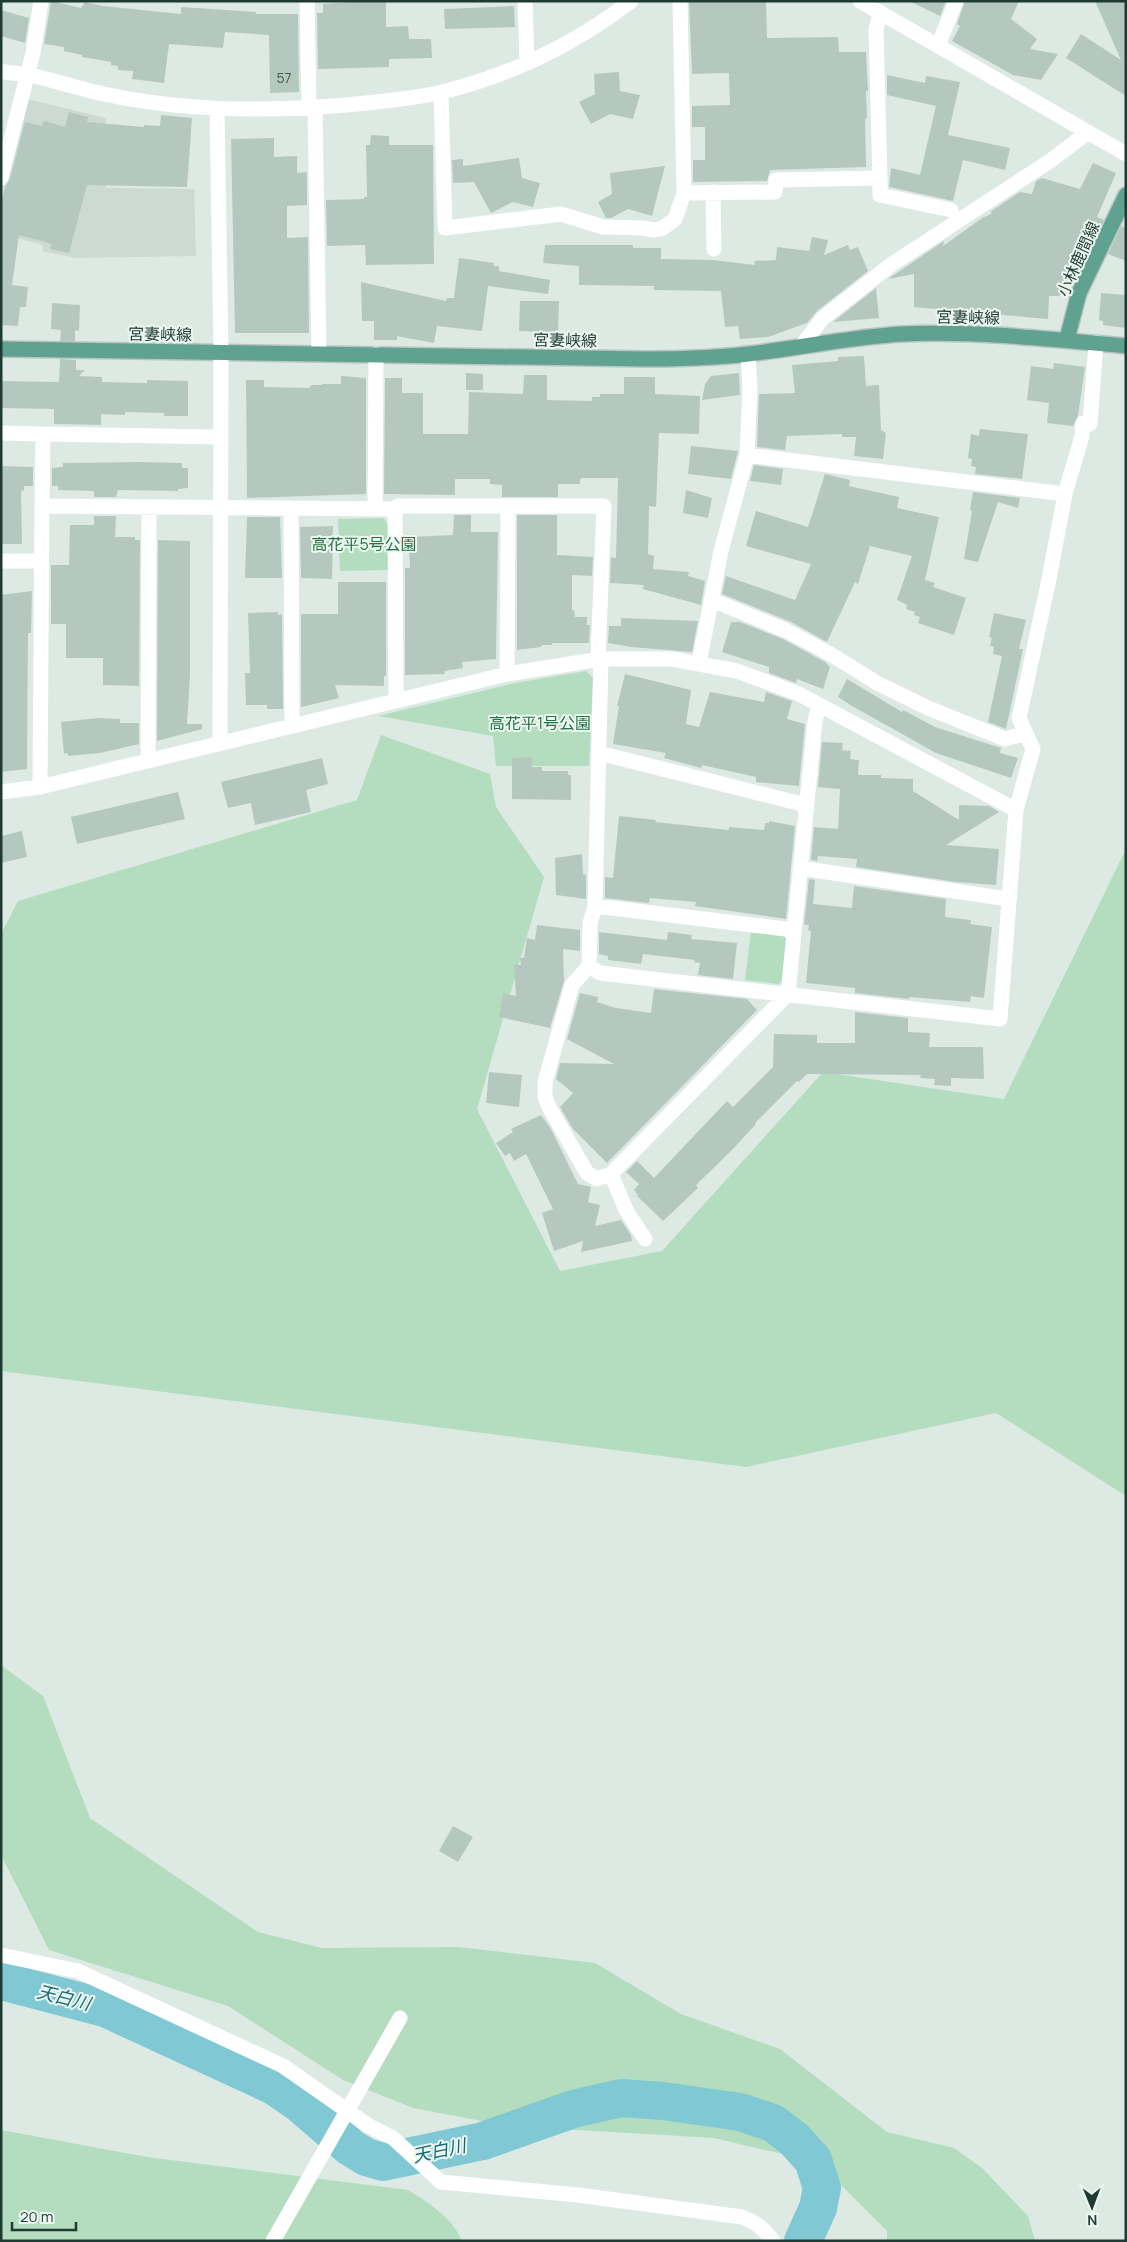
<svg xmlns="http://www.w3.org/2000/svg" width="1127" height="2242" font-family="Manrope,'Noto Sans JP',sans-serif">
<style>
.built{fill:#cbdad3}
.green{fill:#b3ddbe}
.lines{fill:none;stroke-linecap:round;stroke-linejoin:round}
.river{stroke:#80c8d3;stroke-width:38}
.building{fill:#b5c8bf}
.major-casing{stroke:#bcc4c2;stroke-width:18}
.minor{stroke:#fff;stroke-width:15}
.major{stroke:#5ea28f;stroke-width:15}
.minor-bridge{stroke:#fff;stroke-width:15}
.labels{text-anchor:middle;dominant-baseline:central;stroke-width:4;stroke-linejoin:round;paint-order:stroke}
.number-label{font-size:14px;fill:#445e55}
.street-label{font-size:16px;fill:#1e3a32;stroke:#edf7f1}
.park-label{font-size:16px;fill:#267242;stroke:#edf7f1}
.water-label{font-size:18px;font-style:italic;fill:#156a78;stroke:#edf7f1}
</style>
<rect width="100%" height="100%" fill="#ddeae4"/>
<path class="built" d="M27,99L106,118V188L194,189L196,256L76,258L42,251L43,245L1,234V200Z"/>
<path class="green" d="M383,518L390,526V570L340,571L338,519Z
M586,671L593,678L589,766H496L493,736L378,716L515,683Z
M381,735L490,774L496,807L544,877L477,1109L560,1271L662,1251L823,1072L1004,1099L1126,849V1496L996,1413L746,1467L1,1371V934L18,901L357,800Z
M751,931L783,935L787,940L784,980L778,984L745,980Z
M1,1665L43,1696L90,1818L258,1932L322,1948L458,1947L595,1963L681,2014L780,2049L887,2132L954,2148L982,2168L1028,2216L1035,2241H887V2231L841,2185L782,2154L714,2138L508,2126L413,2108L343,2080L228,2006L49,1950L1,1855Z
M1,2130L147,2157L408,2190C429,2203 452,2217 462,2241H1Z"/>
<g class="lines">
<path class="river" d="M1,1981L105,2008L274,2086L299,2103L350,2147L366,2157L383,2162L483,2141L573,2109L621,2098L663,2101L740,2112L773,2123L794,2139L813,2160L822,2188L818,2208L803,2241"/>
</g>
<path class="building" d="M51,1L81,8L85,2L103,6L181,14V7L256,12V14H298L299,92L270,93L269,35L225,32L223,48L169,44L164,83L132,79L133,71L118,70V66L111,65V62L82,57V55L64,51V47L44,44Z
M366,1H386V27L408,26L409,39H431L432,58L389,59V67L318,69L317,13H323V4Z
M689,1H766L767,38L838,37L839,52H866L868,91H866L867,118L865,119L866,167L770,170L767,181L693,182V160H705V127H692V106L730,105L729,73L692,74Z
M909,1H946L940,16Z
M965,1H1019L1011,19L1037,39L1030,49L1058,54L1041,80L1013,75L952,41L960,26L957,24Z
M1095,1H1126V96L1066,58L1081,34L1121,60Z
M514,6L515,27L445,29L444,9Z
M1,10L29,18L25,43L1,36Z
M619,72L620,91L640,95L633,119L610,114L591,124L579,102L595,94L594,74Z
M887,75L925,83L926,76L960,82L948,135L1010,148L1005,170L963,160L953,201L889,187L891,168L920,175L936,106L887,95Z
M69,112L88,117L87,122L144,127V125L160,126L161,115L192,118L187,187L87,185L69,253L50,249L52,244L19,235L12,285L28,287L26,307H20L18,326L1,325V205L6,185L10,180L25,122L42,126L44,121L65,127Z
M371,135L389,136V145H433L434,264L366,265L365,245L327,246L326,200L364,199V197H367L366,145H370Z
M274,138V157L297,156V173L307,172V205L287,206V238L308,237L309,333H235L231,139Z
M519,158L522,178L540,183L533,207L513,202L491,213L474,182L453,183L452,160L463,159V166Z
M1093,163L1116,173L1097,217L1104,220L1087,255L1076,271H1072L1071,278L1059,296H1049L1048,319L914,307V274L888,279L944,241L943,246L982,218L993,213L990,212L1020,192L1032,194L1036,181L1042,178L1080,189Z
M665,166L652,216L628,209L611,218H606L598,202L612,194L610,173Z
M1121,226L1126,228V261L1108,254Z
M812,237L828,240L824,255L848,245L850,250L858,247L868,271L817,311L807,323L768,337L740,339L738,326L725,327L721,291L654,290V286L579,285V266L543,263L545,245H633V248H661V259L713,260L755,265L754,261L776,260L777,247L809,251Z
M459,258L494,263V266H499V271L550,280L548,294L488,286L482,331L437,326L434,343L397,336V340H374V321H362L361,282L446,301L447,298H454Z
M876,288L879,318L833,322Z
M1101,293L1126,295V328L1103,325V321L1099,320Z
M520,301H559L558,332L519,331Z
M52,303L80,305L79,331L75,330V341H60L61,330L51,329Z
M864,356L866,386L879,385L881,430L886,433L883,459L854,456L856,437H842V434L787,436L785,450L757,447L759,394L795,393L792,365L838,361V357Z
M60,359L76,360V370H85L79,376L102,377V382L147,383V380L188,381V416H164V413L125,412V415L101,414V425L54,424V409L1,408V381L59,382Z
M1054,363L1085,367L1078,416L1073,426L1047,423L1049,403L1027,400L1031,366L1053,369Z
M466,373L483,374V390H466Z
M739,373L740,395L702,400L705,384L711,376Z
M524,375H547V400L592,401V397H600V394H624V377H655V394L700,396L699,434L659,433L656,507L649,506L648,554L654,556L653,569L689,572L688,576L705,581L701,605L643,589L644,585L610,583L611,557L616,558L618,478H583L580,479V484H558V497H502V485L490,484V479H455V495L384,494L385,378H402V393H423V434H468L469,392L523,394Z
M341,376L366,378V494L247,498L246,380H264V387L309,388L312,385H322V384H341Z
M980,429L1028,434L1022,479L975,474L976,467L971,466L972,459L968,458L971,434L979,436Z
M691,446L738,451L731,479L688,474Z
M140,462L182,463V468H188V488L178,489V491L118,490L116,497H94V491L58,490V486H52V468L63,467V463Z
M754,465L783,469L781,485L750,481Z
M1,466L33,467V486H24V491L21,490L22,544H1Z
M825,474L850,480L849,486L899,497L897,508L939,517L925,580L935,583L933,587L966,598L954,635L918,623L920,617L914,615L915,612L906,609L907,605L897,600L912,556L870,546L858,584L855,582L827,642L791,622L722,594L726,576L795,600L811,564L746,546L756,511L808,527Z
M686,490L712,498L708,518L683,513Z
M973,492L1020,498L1018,508L998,502L978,562L964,559L972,511L970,510Z
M454,515H471V532H498L496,659L462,662L463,668L444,671L445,674L405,675V568H410L409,537L453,535Z
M517,515H557V555L593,557L592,576L572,575V610H574L575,617H587V625H590L589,643H552V645H542L541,647L517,650Z
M94,516H116L115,537H135V540H140L139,686L103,685V658H66V624H51V565H69L70,525H94Z
M247,517H280L282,578H245Z
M333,526L332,579L301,578L300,527Z
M158,540L190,541V675L187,724H202V729L157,741Z
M338,582H386V676H384V686L335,685L339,698L301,707V614H338Z
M32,591L31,633H28L27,769L1,772V595Z
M278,612V615L282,614L283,709H267V705H246L245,673H250L248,613Z
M994,613L1026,620L1019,649H1023L1006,729L988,722L1002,656L993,654L994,647L990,646L992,638L989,637Z
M621,618L698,621L692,652L631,647L608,643L609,626H621Z
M731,622H740L783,639L825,662L830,667L823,689L797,679L796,683L769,673V667L722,652Z
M625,674L691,690L686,724L699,727L710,692L764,702L766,692L792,701L787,719L805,724L799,786L756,782V777L702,765L701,768L664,758L666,753L613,744L619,706H617Z
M847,679L902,712L903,710L935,727L1001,748L1000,753L1018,758L1011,778L936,753L852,706L838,697Z
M98,718L120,719V723H139V744L100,753L68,756V753L64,754L61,722Z
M822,742L843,743L842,750L851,751L850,759L859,760L858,775H881V778L913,779V791L959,820V805L989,806L999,812L946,845L999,849L996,885L956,882L856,867L857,859L818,856L817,861L811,860L814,827L838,829L840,789L818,787Z
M532,757V767H542V771H568V775H571V800L512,799V758Z
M322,758L328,784L306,790L311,812L255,825L251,803L228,808L221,782Z
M178,792L185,819L77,844L71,817Z
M619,816L656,820L655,822L729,830V827L764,830L765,823H769V821L795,826L786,919L695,906L696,902L650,898L649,903L605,898V877L613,878Z
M22,831L27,857L1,863V836Z
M582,854L583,874L586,875V899L556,895L555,858Z
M809,879L815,880L813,904L852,908L854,886L946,899L945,917L971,920L970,924L992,927L984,998L971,996L970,1002L909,997V999L855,993V988L806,983L811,931L808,930L809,925H804Z
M537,925L580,930V951L563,949L564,981L550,1028L499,1017L503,993L516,996L514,965H521L520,958H524L527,938L535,940Z
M599,932L667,940L668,932L692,935L691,939L737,943L733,979L698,975L700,963L694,962L695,960L643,954L641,964L608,960V956L599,954Z
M654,989L747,999L757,1010L607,1163L573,1129L560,1107L573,1093L556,1079L560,1063L614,1064L567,1039L580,993L598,997L597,1002L616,1008L651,1013Z
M855,1012L908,1018V1032L930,1033L929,1047H983L984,1079L951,1078V1086L934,1085L935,1079L920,1078L921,1075L807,1074L799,1082L797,1081L755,1123L756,1124L732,1150L696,1185L698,1188L663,1221L636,1195L639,1196L634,1190L639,1184L626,1172L637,1161L654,1178L727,1101L733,1107L773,1067L774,1034L817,1035V1043H855Z
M489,1072L522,1075L519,1107L486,1103Z
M541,1115L551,1129L578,1184L591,1187L588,1202L600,1205L595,1226L621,1220L631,1235L632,1241L581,1252L583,1241L554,1251L542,1213L553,1209L526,1154L514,1161L510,1153L505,1156L496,1143L513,1132L511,1129Z
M453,1826L473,1837L458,1862L439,1851Z"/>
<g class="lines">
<g class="major-casing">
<path id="major" d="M1067,339L1079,293L1126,195
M1,349L646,359C680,359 714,358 748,354C800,348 850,337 902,334C977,331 1051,339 1126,346"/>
</g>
<path class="minor" d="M307,1L309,109
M525,1L527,63
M860,1L1126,154
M938,46L956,1
M1,71C11,74 21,73 31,75C56,81 80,89 104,94C191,113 280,112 367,103C392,100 418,98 442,92C511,75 575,44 631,1
M441,93L445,228L561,214L603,227L642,228L654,230L663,228L675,219L684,193L680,1
M217,109L221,352L220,743
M315,109L319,354
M1,178L33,53L41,1
M880,178V195L951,210
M713,192L714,249
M684,193L775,192L776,180L880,178L876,30L880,12
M802,345L823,318L892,264L1050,161L1087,133
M1,433L43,434L42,506
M43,434L220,437
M747,455L1065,494
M291,508L292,726
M375,509L376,354
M1,561H40
M712,600L787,631L832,655L877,683L928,708L1005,739L1024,734
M601,659L595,906L590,923L589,966L572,985L545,1082V1097L549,1107L587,1173L597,1179L611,1174L788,994L815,721L819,705
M699,663L721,551L747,455L750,387L748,354
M507,674L508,506
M396,700L395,509L398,506H604L598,659
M599,753L806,805
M148,761L149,508
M40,787L42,506L395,509
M1,792L40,787L507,674L601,659H672L737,671L799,694L1016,810
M800,868L1008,899
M595,906L794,930
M589,966L600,973L1000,1019L1016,810L1033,749L1019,718L1048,584L1065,494L1082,436L1083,423L1090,424L1096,343
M611,1174L626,1210L645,1239
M1,1955L78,1971L283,2066L369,2126L393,2138L441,2182L578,2195L742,2217C756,2222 764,2229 773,2241"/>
<use href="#major" class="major"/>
<path class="minor-bridge" d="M273,2241L400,2018"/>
</g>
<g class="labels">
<g class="number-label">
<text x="284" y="77">57</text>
</g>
<g class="street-label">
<text transform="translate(1078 259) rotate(-66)">小林鹿間線</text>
<text transform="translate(968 317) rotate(1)">宮妻峡線</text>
<text transform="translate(160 334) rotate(1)">宮妻峡線</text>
<text transform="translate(565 340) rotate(1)">宮妻峡線</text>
</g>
<g class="park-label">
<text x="364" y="544">高花平5号公園</text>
<text x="540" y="723">高花平1号公園</text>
</g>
<g class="water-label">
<text transform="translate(64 1997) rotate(14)">天白川</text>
<text transform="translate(439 2150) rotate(-12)">天白川</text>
</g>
</g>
<rect width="1127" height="2242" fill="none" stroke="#1e3a32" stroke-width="5"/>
<g transform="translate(1092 2207) rotate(179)" stroke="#edf7f1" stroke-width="4" paint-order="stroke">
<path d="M0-4L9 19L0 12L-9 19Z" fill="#1e3a32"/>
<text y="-8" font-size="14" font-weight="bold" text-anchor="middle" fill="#1e3a32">N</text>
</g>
<path d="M12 2222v8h64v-8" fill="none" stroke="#1e3a32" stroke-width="2.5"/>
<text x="20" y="2222" font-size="15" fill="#1e3a32" stroke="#edf7f1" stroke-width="4" paint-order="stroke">20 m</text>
</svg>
